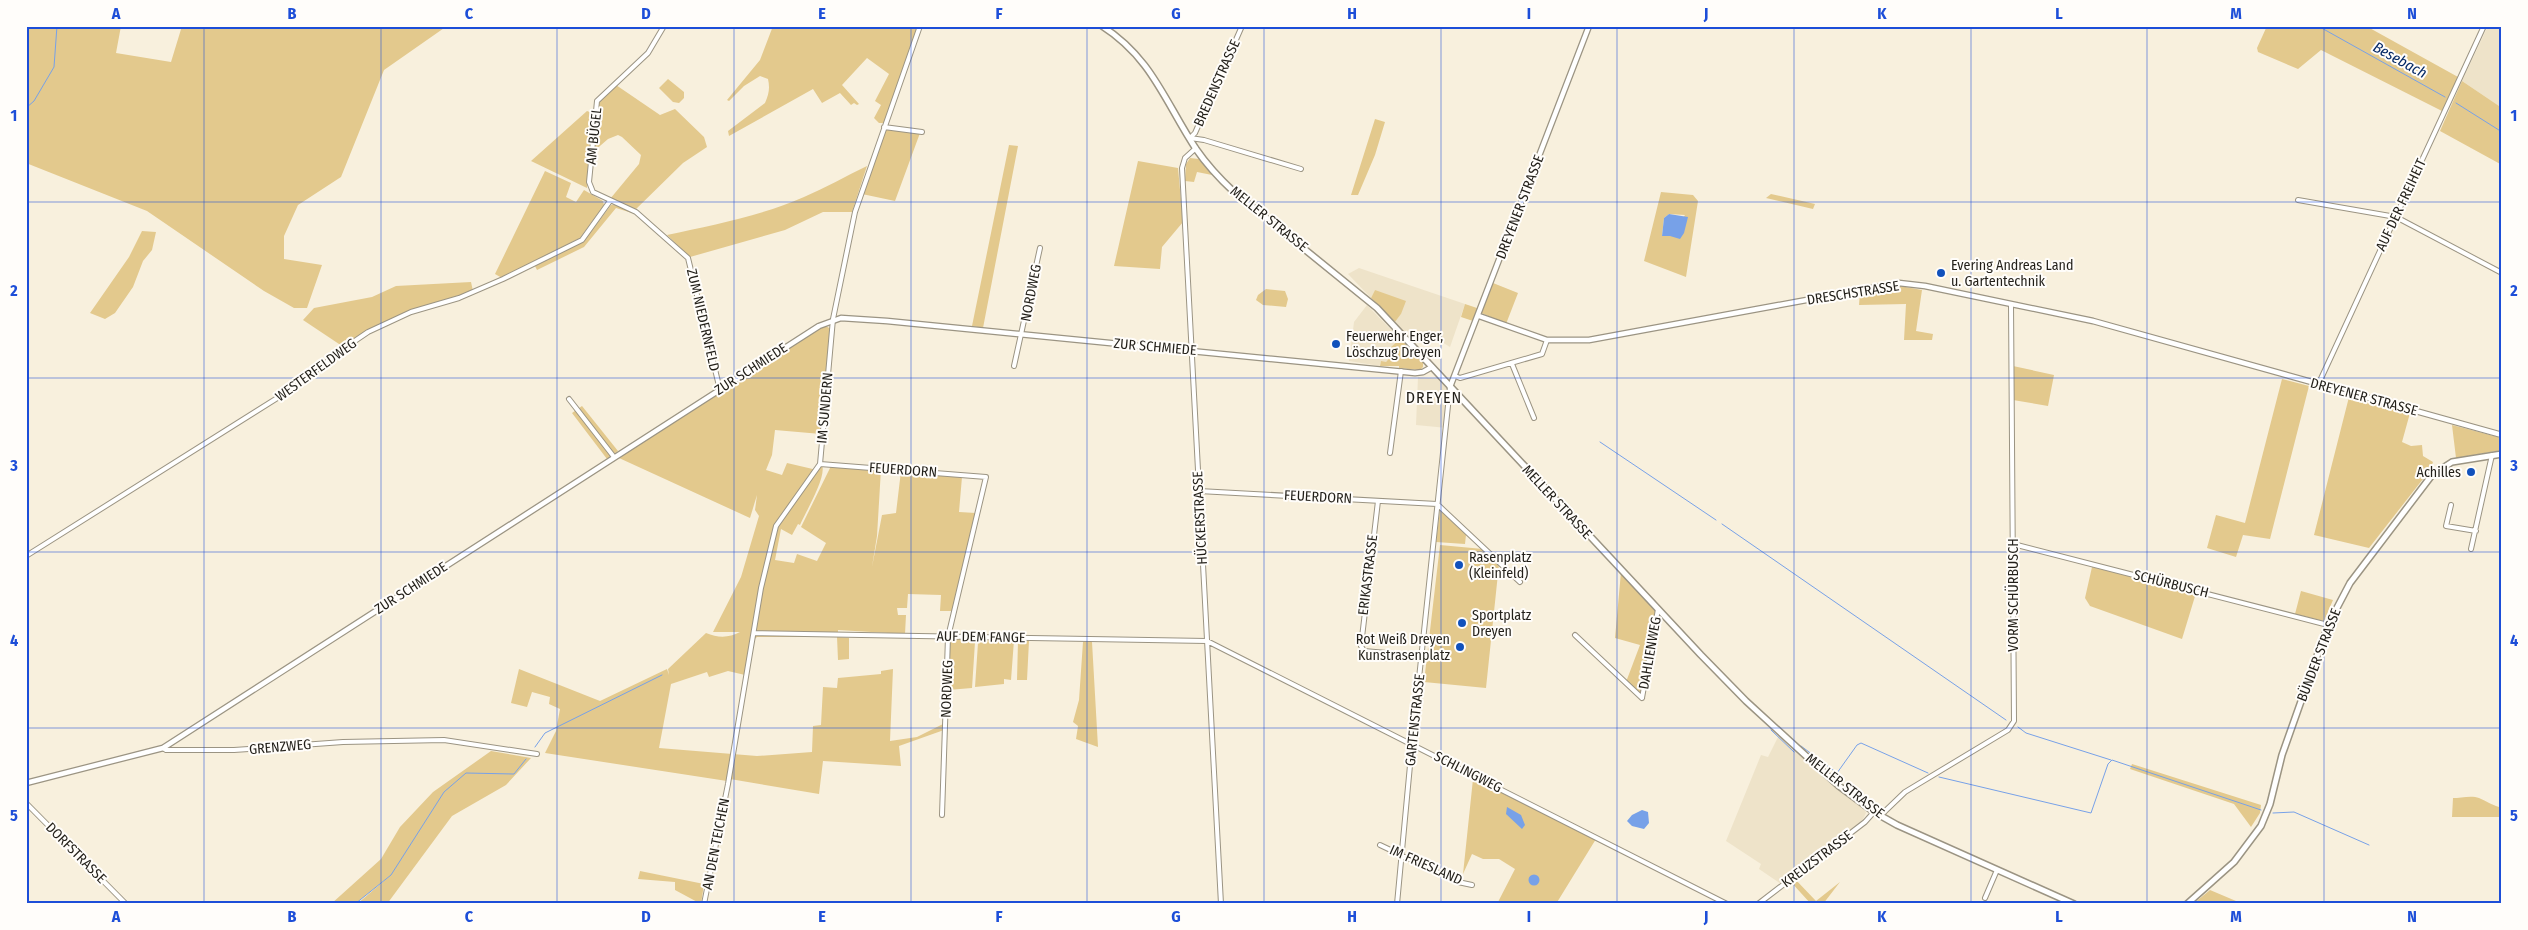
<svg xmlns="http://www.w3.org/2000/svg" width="2528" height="930" font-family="'Fira Sans Condensed',sans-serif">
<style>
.built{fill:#eee3c9}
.green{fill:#e3c98d;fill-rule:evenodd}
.water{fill:#77a1e8}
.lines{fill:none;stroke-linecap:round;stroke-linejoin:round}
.stream{stroke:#77a1e8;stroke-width:1}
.minor-casing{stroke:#9b9483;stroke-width:6}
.tertiary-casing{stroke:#9b9483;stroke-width:7}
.secondary-casing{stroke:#9b9483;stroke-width:8}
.minor{stroke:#fff;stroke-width:4}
.tertiary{stroke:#fff;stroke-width:4.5}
.secondary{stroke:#fff;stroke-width:5}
.grid{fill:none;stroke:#1d4ed8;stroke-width:1;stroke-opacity:0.55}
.poi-dot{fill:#1151bc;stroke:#fffdfa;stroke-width:2}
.labels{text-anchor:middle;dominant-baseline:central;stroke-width:4;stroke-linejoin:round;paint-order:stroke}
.street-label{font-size:14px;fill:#221f19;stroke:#fffdfa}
.poi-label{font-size:14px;fill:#221f19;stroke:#fffdfa;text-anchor:start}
.water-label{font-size:15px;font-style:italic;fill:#052966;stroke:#fffdfa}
.quarter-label{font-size:16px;letter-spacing:1px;fill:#221f19;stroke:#fffdfa}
.neatline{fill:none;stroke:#1d4ed8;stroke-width:2}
.grid-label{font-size:16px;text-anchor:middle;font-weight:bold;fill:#1d4ed8}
</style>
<rect width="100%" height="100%" fill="#f8f0dd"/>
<path class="built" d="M2488,26H2502V108L2462,81Z
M1359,268L1465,304L1450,347L1424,331L1412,342L1395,322L1401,314L1375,290L1371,298L1348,274Z
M1367,305L1400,339L1391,348L1394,353L1386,362H1381L1380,366L1349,361L1354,322Z
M1418,377L1440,379L1451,392L1447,428L1416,425Z
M1779,735L1832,783L1864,808L1866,813L1861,823L1781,884L1759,869L1761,864L1726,841L1761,755L1768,757Z"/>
<path class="green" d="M26,26H121L116,53L171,62L182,26H447L384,70L341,177L298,205L284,236V259L322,265L307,308H294L264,291L147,211L26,163Z
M773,26H918L884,123H879L874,118L881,105L875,101L889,74L867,58L842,85L859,104L857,105L854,103L851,105L840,93L822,103L813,89L729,136L728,131L765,103C769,94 770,88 768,79L760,76L744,86L729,101L727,100L760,60Z
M2267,26H2366L2458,77L2442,111L2321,50L2298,69L2258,52L2257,48Z
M668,79L684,92V98L679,103L673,102L659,88Z
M2462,81L2502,108V165L2440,131Z
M616,85L660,115L675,109L704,137L707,147L683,163L632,213L616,208L584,247L537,270L535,266L584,241L611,205L622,204L610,199L639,164L641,155L622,137L618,135L608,139L593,152L598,105L600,99Z
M587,111L592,113L587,188L531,161Z
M1375,119L1385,122L1375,155L1358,195H1351Z
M889,129L920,133L895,201L862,194L885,130Z
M1009,145L1018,146L983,328L972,326Z
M1190,158L1199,159L1212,175L1197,172L1194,182L1185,181L1186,164Z
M1138,161L1178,168L1183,222L1162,247L1160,269L1114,266Z
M867,166L852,212H823L785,230L690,257L667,235C713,225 761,216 804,197C825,188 846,176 867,166Z
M545,171L571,183L566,197L576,202L584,190L603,201L604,205L580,238L502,278L495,274Z
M1661,192L1693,195L1698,201L1686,277L1644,261ZM1669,214L1685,215L1670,236H1662L1664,218Z
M1771,194L1815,204L1813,209L1766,198Z
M142,231L156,232L152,250L143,261L133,287L115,313L105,319L90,313L129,257Z
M1488,281L1518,293L1506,324L1477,311L1473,321L1461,317L1465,304L1477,308Z
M471,282L473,291L410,310L386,321L342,346L303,320L314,308L372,297L396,286Z
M1900,286L1922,290L1916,331L1933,334L1932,340H1904L1906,304L1859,305L1860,292Z
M1266,289L1285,291L1288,299L1286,307L1263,305L1256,300L1258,295Z
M1375,290L1406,301L1401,314L1395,322L1371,298Z
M824,325L831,329L821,434L775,430L772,455L766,470L782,475L787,463L817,470L822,465C827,477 805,513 800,525L798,524L792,535L781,529L775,560L794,563L797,554L817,561L826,543L801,527L831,466L881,469L877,536L872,567L882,515L896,513L901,471L962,477L959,512L976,513L953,611H940L941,595L908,594L907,608H897L898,615H906L905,634L838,630V637L849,638V659L838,660L837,637H757L750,643L745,675L728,671L709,677L707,672L671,684L659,748L757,756L812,752L813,726L821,725L823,687L837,688L838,678L881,674V671L893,669L890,741L917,737L945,723L944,730L899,746L901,766L823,761L819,794L730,779L732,767L729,766L727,781L545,753L556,731L560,709L549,704L550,697L532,692L527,707L511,703L519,669L600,701L667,669L669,675L668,669L706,633C718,638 729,638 740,632H713L741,577L759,516L755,510L757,495L750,518L619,458Z
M1400,339L1423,361V367L1420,370L1399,368V366H1380L1381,361L1386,362L1394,353L1390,348Z
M2013,366L2054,375L2048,406L2013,400Z
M2282,379L2309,386L2270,539L2243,535L2236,557L2207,548L2216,515L2245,523Z
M2349,397L2410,413L2402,442L2411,446L2422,445L2423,456L2433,462L2430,470L2369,548L2314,535Z
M582,406L618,451L607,459L572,413Z
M2452,425L2498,437L2502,441V450L2456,458Z
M1440,510L1466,535L1465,544L1436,542Z
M1440,545L1483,549L1499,564L1486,688L1424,682Z
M2092,567L2196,593L2182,639L2090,606L2085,598Z
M1621,572L1656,612L1641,695L1626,682L1640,645L1615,638Z
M2301,591L2333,600L2324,621L2295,614Z
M952,639H972L975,642L972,688L948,690L950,642Z
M980,640H1014L1011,680L1004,679V684L975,687L978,643Z
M1018,641H1029L1027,680H1017Z
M1083,642H1092L1098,747L1076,739L1078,726L1073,722L1079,700Z
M491,751L531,758L506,785L452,816L387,904H357L391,875L355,904H331L381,859L400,827L433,792Z
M2132,764L2261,805L2260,813L2251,827L2234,804L2130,769Z
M1473,779L1596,839L1556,904L1498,902L1515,869L1499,859H1483L1472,854L1463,874Z
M2453,798C2460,798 2472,795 2479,798C2486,801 2494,806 2502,808V817H2452Z
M640,871L704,884L701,904L675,890V882L638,879Z
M1794,878L1816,901L1840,882L1823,904H1811L1790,881Z
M2210,890L2236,901L2234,904H2193Z"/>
<path class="water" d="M1669,214L1688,217L1684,233L1680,239L1670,236H1662L1664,218Z
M1507,807L1521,815L1525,825L1522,829L1506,814Z
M1642,810L1648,812L1649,823L1644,829L1632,826L1627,821L1632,815Z
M1528.5 880a5.5 5.5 0 1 1 11 0a5.5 5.5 0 1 1-11 0Z"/>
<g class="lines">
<path class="stream" d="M2318,26L2445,97
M2456,103L2502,132
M26,108L34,101L54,67L57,26
M1600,442L1716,520
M1722,524L2006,720
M2018,727L2026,733L2111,760
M1771,730L1794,752
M1801,746L1837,773L1857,745L1861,743L1928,773
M535,747L545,733L662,675
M1939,777L2091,813L2108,764L2112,760L2261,810
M2273,813L2294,812L2369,845
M355,904L391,875L444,792L466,773L514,774L526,759"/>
<g class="minor-casing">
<path id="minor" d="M664,26L648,53L597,101L589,182L593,192L636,212L688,258L720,390
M884,127L922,132
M1190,138L1195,133L1242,26
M1190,138L1204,140L1301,169
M1196,148L1185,158L1182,168L1221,904
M2298,200L2396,217L2502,273
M1512,364L1534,418
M1014,366L1040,248
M1455,376L1460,378L1542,354L1547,340
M2318,385L2484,26
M569,399L614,457
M1390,453L1401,371
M820,464L986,477L948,637L942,815
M1199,491L1437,504
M1378,501L1361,646L1364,651L1421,656
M1437,504L1520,582
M2451,505L2446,526L2476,531
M2013,544L2328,625
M2471,549L2492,455
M26,556L298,385L343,349L368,332L411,312L459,298L503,279L582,240L610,201
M754,633L1207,641L1727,904
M1575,635L1642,698
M1642,698L1658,609
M163,748L166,750H234L343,742L444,740L537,754
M26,803L126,904
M1880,816L1905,792L2008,730L2014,721L2011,304
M1380,845L1458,882L1472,885
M1985,898L1997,870
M704,904L728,784L761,588L776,526L820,464L833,319L855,212L920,26
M1397,904L1412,744L1450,387
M1758,904L1865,822L1874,812"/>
</g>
<g class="tertiary-casing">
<path id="tertiary" d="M1479,316L1547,340H1589L1899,283L1925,286L2093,321L2502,435
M1450,387L1589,26
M26,783L163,748L819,326L841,318L887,321L1415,373L1423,372L1432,367"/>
</g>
<g class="secondary-casing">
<path id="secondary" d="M1102,26C1152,58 1165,102 1196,149C1207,165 1220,179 1234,192L1377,308L1701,655L1746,701L1839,786L1874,812L1897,825L2074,904
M2187,904L2234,862L2261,826L2270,804L2282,755L2328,625L2350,583L2432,475L2452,462L2502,454"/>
</g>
<use href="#minor" class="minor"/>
<use href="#tertiary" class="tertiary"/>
<use href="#secondary" class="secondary"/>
</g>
<path class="grid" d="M204,26V904M381,26V904M557,26V904M734,26V904M911,26V904M1087,26V904M1264,26V904M1441,26V904M1617,26V904M1794,26V904M1971,26V904M2147,26V904M2324,26V904M26,202H2502M26,378H2502M26,552H2502M26,728H2502"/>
<g class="poi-dot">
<circle cx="1941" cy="273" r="5"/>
<circle cx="1336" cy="344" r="5"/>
<circle cx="2471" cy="472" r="5"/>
<circle cx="1459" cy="565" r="5"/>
<circle cx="1462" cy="623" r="5"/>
<circle cx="1460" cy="647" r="5"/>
</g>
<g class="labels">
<g class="street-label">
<text transform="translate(1217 83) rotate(-66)">BREDENSTRASSE</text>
<text transform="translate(594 136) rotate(-84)">AM BÜGEL</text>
<text transform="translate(2401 205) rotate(-65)">AUF DER FREIHEIT</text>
<text transform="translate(1520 207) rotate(-69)">DREYENER STRASSE</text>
<text transform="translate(1269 219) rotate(39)">MELLER STRASSE</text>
<text transform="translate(1031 293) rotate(-79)">NORDWEG</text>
<text transform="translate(1853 293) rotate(-9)">DRESCHSTRASSE</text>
<text transform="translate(703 320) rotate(77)">ZUM NIEDERNFELD</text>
<text transform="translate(1155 347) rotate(5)">ZUR SCHMIEDE</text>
<text transform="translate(751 369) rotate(-33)">ZUR SCHMIEDE</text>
<text transform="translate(316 370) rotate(-36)">WESTERFELDWEG</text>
<text transform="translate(2364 397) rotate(15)">DREYENER STRASSE</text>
<text transform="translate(825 408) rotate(-85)">IM SUNDERN</text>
<text transform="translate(903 470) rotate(4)">FEUERDORN</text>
<text transform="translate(1318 497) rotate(3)">FEUERDORN</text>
<text transform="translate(1557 502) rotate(47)">MELLER STRASSE</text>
<text transform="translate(1200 518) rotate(-93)">HÜCKERSTRASSE</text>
<text transform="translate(1368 575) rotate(-83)">ERIKASTRASSE</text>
<text transform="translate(2171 584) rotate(14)">SCHÜRBUSCH</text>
<text transform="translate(411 588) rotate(-33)">ZUR SCHMIEDE</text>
<text transform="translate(2013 595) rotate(-90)">VORM SCHÜRBUSCH</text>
<text transform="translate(981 637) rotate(1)">AUF DEM FANGE</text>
<text transform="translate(1650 653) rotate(-80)">DAHLIENWEG</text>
<text transform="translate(2319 655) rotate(-69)">BÜNDER STRASSE</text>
<text transform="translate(947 689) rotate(-88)">NORDWEG</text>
<text transform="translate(1415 720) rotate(-84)">GARTENSTRASSE</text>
<text transform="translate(280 747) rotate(-5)">GRENZWEG</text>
<text transform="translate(1468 772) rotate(27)">SCHLINGWEG</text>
<text transform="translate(1845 786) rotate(38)">MELLER STRASSE</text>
<text transform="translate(716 844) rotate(-79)">AN DEN TEICHEN</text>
<text transform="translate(76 853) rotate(45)">DORFSTRASSE</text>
<text transform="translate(1817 859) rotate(-37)">KREUZSTRASSE</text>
<text transform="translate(1426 865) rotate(24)">IM FRIESLAND</text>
</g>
<g class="poi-label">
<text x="1951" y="265">Evering Andreas Land<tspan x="1951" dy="16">u. Gartentechnik</tspan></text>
<text x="1346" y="336">Feuerwehr Enger,<tspan x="1346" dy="16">Löschzug Dreyen</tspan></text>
<text x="2461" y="472" text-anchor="end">Achilles</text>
<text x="1469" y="557">Rasenplatz<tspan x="1469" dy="16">(Kleinfeld)</tspan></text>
<text x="1472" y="615">Sportplatz<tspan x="1472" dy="16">Dreyen</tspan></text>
<text x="1450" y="639" text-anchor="end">Rot Weiß Dreyen<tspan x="1450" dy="16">Kunstrasenplatz</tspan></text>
</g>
<g class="water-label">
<text transform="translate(2400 60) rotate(29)">Besebach</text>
</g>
<g class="quarter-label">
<text x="1434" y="397">DREYEN</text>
</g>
</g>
<rect width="2528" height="930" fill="none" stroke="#fffdfa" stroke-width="55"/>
<rect x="28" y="28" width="2472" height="874" class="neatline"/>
<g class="grid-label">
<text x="116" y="19">A</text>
<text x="292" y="19">B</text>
<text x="469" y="19">C</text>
<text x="646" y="19">D</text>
<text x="822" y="19">E</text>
<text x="999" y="19">F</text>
<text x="1176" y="19">G</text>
<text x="1352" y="19">H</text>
<text x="1529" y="19">I</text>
<text x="1706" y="19">J</text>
<text x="1882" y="19">K</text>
<text x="2059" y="19">L</text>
<text x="2236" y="19">M</text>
<text x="2412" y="19">N</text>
<text x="14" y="121">1</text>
<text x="2514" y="121">1</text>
<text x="14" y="296">2</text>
<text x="2514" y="296">2</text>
<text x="14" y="471">3</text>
<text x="2514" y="471">3</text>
<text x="14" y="646">4</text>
<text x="2514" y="646">4</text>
<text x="14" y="821">5</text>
<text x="2514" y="821">5</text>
<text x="116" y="922">A</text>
<text x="292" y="922">B</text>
<text x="469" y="922">C</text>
<text x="646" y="922">D</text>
<text x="822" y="922">E</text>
<text x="999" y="922">F</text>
<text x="1176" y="922">G</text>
<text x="1352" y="922">H</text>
<text x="1529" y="922">I</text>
<text x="1706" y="922">J</text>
<text x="1882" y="922">K</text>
<text x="2059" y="922">L</text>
<text x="2236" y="922">M</text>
<text x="2412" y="922">N</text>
</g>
</svg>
